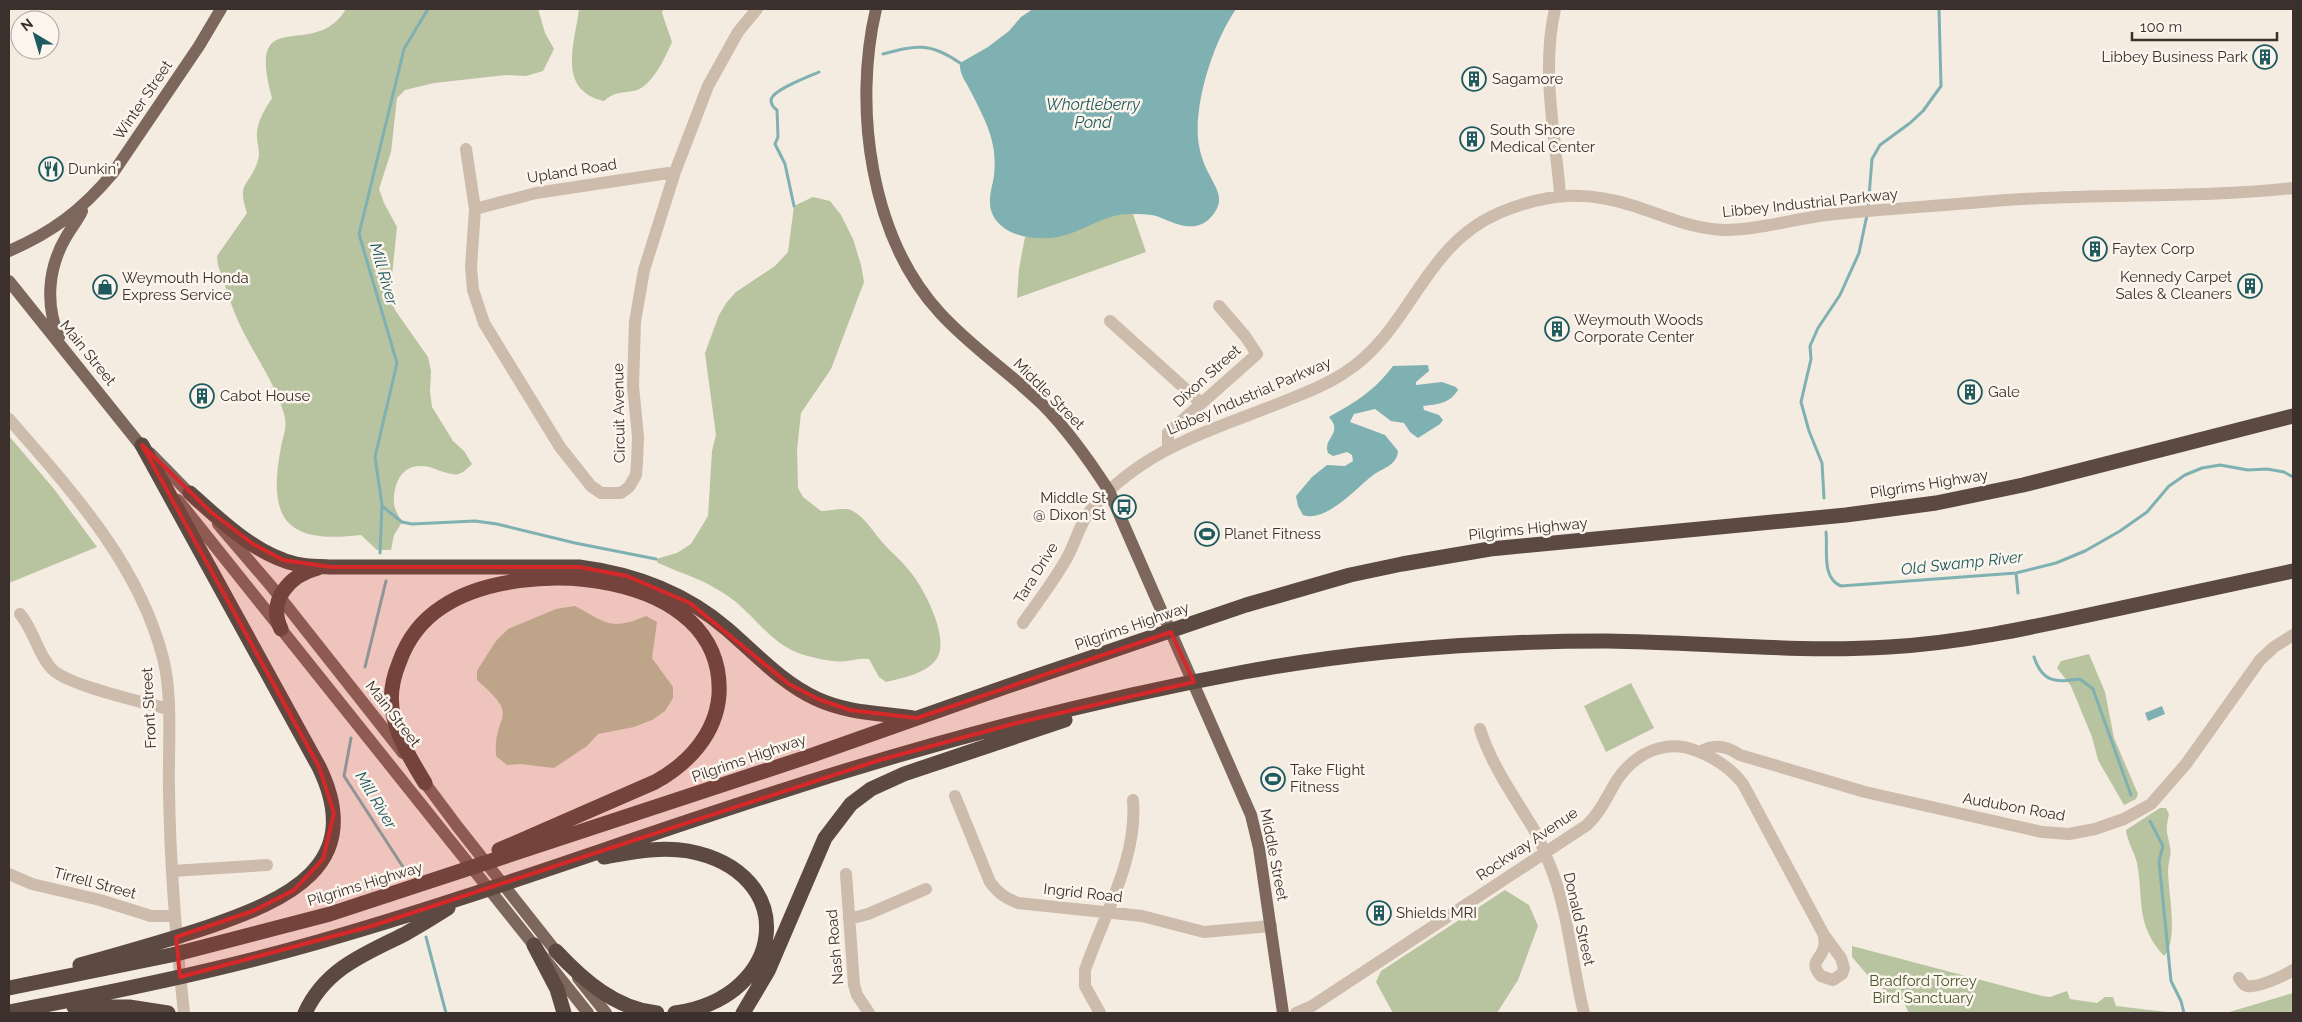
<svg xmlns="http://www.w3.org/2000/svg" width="2302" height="1022" font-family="Raleway,sans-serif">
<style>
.green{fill:#b8c4a0}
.water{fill:#7fb0b2}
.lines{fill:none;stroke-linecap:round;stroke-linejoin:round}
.stream{stroke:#7fb0b2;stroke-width:3}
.minor{stroke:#cdbbac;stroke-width:12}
.major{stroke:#7d675c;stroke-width:12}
.highway{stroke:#5c4a42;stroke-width:15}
.marked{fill:#d62828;fill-opacity:0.2;stroke:#d62828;stroke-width:4;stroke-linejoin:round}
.labels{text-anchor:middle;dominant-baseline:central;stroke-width:5;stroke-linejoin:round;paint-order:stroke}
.poi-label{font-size:15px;fill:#3b302b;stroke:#fbf5ee;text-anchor:start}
.street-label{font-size:15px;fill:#3b302b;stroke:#fbf5ee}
.park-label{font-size:15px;fill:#4a5a2e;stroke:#fbf5ee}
.water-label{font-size:16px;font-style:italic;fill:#1f5a5e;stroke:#fbf5ee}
</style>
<rect width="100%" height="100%" fill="#f4ebe1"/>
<path class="green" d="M346,9H538L545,33L554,49L543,71L526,76L506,75L434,83L405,90L397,98L391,152L379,189L384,203L397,227L390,295L395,310L428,357L431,371L430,392L432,407L453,441L464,451L472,464C466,470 460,476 452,474C442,473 432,466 422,466C400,465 393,486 394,504C395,510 399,517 402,522L394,535L391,550H377L361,535C286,544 267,520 281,447C283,435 288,427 284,414C275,382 254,355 240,325C231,306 225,285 218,265L217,256L247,213C236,181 250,187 258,160C261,152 256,142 257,133C258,120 265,109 272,98C245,0 314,63 346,9Z
M579,9H663L662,13L672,42C666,56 651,89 633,91C620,93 614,92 604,101C556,90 575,43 579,9Z
M813,197L830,201L841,215L853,239L861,265L864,282L831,369L801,413L797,450L798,488L803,497L821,511C829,511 844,507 851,510C865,517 873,532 883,543C892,553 903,562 912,574C925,591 952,641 935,661C924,674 902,678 886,682L879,677L869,659C860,658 855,660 847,661C834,663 814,658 801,654C774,645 757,620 736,602C709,581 688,576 658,563L656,559L677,553L691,544L708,516L712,451L716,435L705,353L719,315L727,302L736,292L775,266L788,252L794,206Z
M1122,214H1133L1146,252L1017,298L1019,269L1025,237L1088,225L1104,217Z
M9,436L54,489L97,547L9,583Z
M575,606C607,623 610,631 646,616L657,622L652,658L673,687V698L665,711L652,720L634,727L598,734L587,746L554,768L520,764L507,765L496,756C493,711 523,720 477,680V671L485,658L496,641L508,629L556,609Z
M2089,654L2105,692L2114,738L2138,794L2136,799L2124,805L2098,760L2092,737L2071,686L2057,668L2061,661Z
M1631,683L1654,728L1606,752L1584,706Z
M2160,808H2166L2169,814C2165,833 2167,830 2170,847C2172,853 2168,863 2168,870C2168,892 2179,940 2164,956C2135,924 2144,901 2137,863C2134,851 2127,841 2126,830Z
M1505,890L1529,905L1538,926L1518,980L1497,1013H1393L1376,982L1381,971Z
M1852,946L2042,996L2050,997L2067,991L2070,999L2097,1003L2105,997H2113L2116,1006L2175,1013H1909L1903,1001L1877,986L1852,957Z
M2293,993V1013H2226Z"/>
<path class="water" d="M1033,9H1236C1214,41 1195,99 1198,138C1199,150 1203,163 1209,174C1217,190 1226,200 1211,217C1196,234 1176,224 1159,217C1152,214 1141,214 1133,214C1108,213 1092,226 1069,234C1044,243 999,239 991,210C988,197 992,188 994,176C995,167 995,155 993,146C990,128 980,110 972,94C967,83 959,75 960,63L988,47L1009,31L1021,17Z
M1428,365L1429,371L1416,382V385L1442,382L1456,387L1458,390C1449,404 1438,404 1423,406L1424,410L1439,415L1443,420L1440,424L1418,438L1410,432L1404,423L1391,421L1375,409L1354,414L1350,422L1385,435L1398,451C1397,466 1382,468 1372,476C1356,488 1326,523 1303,515L1298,506L1296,496L1312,477L1327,465L1345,466L1353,461L1352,455L1347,452L1333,456L1328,453C1322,438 1344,434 1329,417C1357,401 1373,392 1393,366Z
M2162,706L2165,714L2148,721L2145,713Z"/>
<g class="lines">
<path class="stream" d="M883,54C916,45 930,42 960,63
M794,206L785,164L775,144L778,137L777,110C774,108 771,105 771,100C772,90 810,76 819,72
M1868,209L1872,159L1880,145L1910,123L1923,111L1941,86L1939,9
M1824,498L1822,463L1809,431L1801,402L1811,359L1810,346L1818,328L1840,295L1859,253L1867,215
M382,506L402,522L412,524L475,521L497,524L575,543L656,559
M1826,532C1828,549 1821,578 1841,586L2016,573L2056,563L2085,551L2120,531L2147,512L2169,486L2185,475L2202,468L2220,465L2248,470L2267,469L2284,472L2293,477
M380,553L382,505L375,457L397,363L359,234L404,49L428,9
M2016,573L2018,593
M2034,657C2043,684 2057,682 2080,679L2093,689L2131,795
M365,667L386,581
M351,738L344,776L405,870
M2150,821L2163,846L2159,861L2171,981L2181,1001L2184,1013
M426,937L446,1013"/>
<path class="minor" d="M1555,9C1541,71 1555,132 1560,194
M466,149L475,209L471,267L473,290L484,323L560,447L591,486L601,493H621L629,487L636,475L637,462L638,437L633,386L635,322L644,270L675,172L708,86L738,32L757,9
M475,209L536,193L675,172
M1110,321L1201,403
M9,419C71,490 139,564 163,658C173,697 168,749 169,790C170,865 176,939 184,1013
M1168,448V433L1257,354L1245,336L1219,306
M20,614C34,630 37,653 51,668C65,685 143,702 168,709
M1023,623C1038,601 1055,580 1068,556C1076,541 1079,525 1090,511C1142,448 1213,430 1285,401C1305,393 1326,385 1344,373C1411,331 1422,246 1499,213C1547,193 1585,190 1634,206C1666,216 1691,229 1725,230C1759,230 1793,219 1826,215C1882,209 1938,206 1994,201C2093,193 2194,199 2293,188
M1480,729C1492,767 1516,799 1536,833C1542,844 1546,857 1551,868C1569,914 1572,966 1584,1013
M1700,752C1714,743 1727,746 1740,755L1865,792L2042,832L2069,834L2095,829L2124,819L2151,804L2186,764L2260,660L2274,647L2293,635
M955,796L990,882C998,893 1005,898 1018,903L1142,916L1204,932L1271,926
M172,871L267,865
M9,874L32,884L100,900L151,916H174
M846,874L854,985L857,995L869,1013
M849,919L868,914L926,889
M2239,978C2241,981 2243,985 2247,986C2258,988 2284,976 2293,970
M1100,1013L1085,986V970C1103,917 1138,858 1133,800
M1296,1013L1312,1006L1587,825C1601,812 1607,796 1617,780C1635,753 1666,738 1697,751C1715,758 1731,768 1743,784L1824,935L1841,958L1844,968L1842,974L1833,980L1821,976C1808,961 1821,961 1824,947C1825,944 1824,939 1824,935"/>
<path class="major" d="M876,9C853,107 870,237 940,313C971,347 1009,372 1042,404C1068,430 1089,460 1109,491L1251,815L1259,848L1283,1013
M9,251C53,232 82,210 113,173L199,46L221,9
M9,281L146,452
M59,337C45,304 48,268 66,237C71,228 78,220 82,211
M150,453L196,500
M178,500L588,1013
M218,524L271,586L403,753
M419,775L457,826L562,959
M578,978L606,1013"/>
<path class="highway" d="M190,493C220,520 256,555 296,564C308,567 320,566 331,567H579C634,574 685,593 727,629C756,654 782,683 817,699C847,713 880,713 913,718
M281,629C267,600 290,575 318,568
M425,783C413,763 399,741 394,718C389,700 392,680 399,663C407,640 422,620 442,607C520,554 726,569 719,695C716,734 688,764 655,782L499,850
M604,857C632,852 661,846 688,851C801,872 788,997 675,1013
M534,945L557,989L564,1013
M556,951C583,980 616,1009 657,1013
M80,965C123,953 166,941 208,927C286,900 367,866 319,767L142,445
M9,988L176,954L330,914L804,758L1008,686L1246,605L1350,575L1402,564L1490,549L1846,515L1936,503L2023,485L2293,416
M74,1007H129L168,1013
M9,1012C113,992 216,971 318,942C469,899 617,844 766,796C922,745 1082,702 1244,672C1363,650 1485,641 1607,641C1701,642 1795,653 1889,647C1960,643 2029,628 2098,613C2163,599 2228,585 2293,571
M305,1013C325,969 364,954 405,934C419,926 434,917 448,908
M743,1013L768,971L825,838L851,804L871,789L904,774L1065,720"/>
</g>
<path class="marked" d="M142,445L211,512L253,544L283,560L331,567H579L627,576L690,603L789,684L818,699L850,710L917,718L1171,632L1194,682L1017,723L880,760L372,926L180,977L176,937L253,911L294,890L323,859L334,813L319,767Z"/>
<defs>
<g id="building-ring" transform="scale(1.25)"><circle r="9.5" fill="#fbf5ee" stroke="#1f5a5e" stroke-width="1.5"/><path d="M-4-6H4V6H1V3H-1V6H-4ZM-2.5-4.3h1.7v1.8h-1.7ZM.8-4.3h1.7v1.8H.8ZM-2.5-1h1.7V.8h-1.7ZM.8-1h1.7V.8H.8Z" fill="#1f5a5e"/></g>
<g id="restaurant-ring" transform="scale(1.25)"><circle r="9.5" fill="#fbf5ee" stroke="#1f5a5e" stroke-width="1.5"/><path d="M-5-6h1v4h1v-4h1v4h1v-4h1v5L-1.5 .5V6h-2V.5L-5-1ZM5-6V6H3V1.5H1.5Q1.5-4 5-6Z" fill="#1f5a5e"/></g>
<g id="shop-ring" transform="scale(1.25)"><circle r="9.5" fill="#fbf5ee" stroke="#1f5a5e" stroke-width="1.5"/><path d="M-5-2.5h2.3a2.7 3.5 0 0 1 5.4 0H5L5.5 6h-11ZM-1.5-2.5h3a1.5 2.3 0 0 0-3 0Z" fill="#1f5a5e"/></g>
<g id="bus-ring" transform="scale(1.25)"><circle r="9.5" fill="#fbf5ee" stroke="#1f5a5e" stroke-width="1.5"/><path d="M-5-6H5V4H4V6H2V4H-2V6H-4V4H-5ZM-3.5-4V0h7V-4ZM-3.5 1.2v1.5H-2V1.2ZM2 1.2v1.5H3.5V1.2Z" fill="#1f5a5e"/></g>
<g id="stadium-ring" transform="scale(1.25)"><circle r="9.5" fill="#fbf5ee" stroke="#1f5a5e" stroke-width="1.5"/><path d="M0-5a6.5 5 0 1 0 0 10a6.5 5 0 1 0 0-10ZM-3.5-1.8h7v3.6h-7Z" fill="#1f5a5e"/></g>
</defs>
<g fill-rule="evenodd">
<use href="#building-ring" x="2265" y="57"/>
<use href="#building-ring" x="1474" y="79"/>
<use href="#building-ring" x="1472" y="139"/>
<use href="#restaurant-ring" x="51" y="169"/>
<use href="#building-ring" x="2095" y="249"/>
<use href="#building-ring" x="2250" y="286"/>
<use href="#shop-ring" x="105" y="287"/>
<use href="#building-ring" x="1557" y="329"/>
<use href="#building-ring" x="1970" y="392"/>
<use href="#building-ring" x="202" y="396"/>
<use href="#bus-ring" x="1124" y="507"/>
<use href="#stadium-ring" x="1207" y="534"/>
<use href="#stadium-ring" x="1273" y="779"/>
<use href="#building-ring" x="1379" y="913"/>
</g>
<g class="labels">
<g class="poi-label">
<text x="2248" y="57" text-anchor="end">Libbey Business Park</text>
<text x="1492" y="79">Sagamore</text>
<text x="1490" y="130">South Shore<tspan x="1490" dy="17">Medical Center</tspan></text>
<text x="68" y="169">Dunkin'</text>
<text x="2112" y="249">Faytex Corp</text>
<text x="2232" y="277" text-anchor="end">Kennedy Carpet<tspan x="2232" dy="17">Sales &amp; Cleaners</tspan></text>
<text x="122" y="278">Weymouth Honda<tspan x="122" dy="17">Express Service</tspan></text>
<text x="1574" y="320">Weymouth Woods<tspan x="1574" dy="17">Corporate Center</tspan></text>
<text x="1988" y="392">Gale</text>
<text x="220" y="396">Cabot House</text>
<text x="1106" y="498" text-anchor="end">Middle St<tspan x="1106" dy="17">@ Dixon St</tspan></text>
<text x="1224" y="534">Planet Fitness</text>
<text x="1290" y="770">Take Flight<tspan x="1290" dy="17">Fitness</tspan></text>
<text x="1396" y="913">Shields MRI</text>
</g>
<g class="street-label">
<text transform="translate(143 100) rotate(-56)">Winter Street</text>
<text transform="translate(572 171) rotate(-9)">Upland Road</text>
<text transform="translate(1810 203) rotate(-6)">Libbey Industrial Parkway</text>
<text transform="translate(88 353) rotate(51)">Main Street</text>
<text transform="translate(1207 376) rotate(-42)">Dixon Street</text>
<text transform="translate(1049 394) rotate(45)">Middle Street</text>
<text transform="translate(1249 396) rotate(-23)">Libbey Industrial Parkway</text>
<text transform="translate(619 413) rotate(-91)">Circuit Avenue</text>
<text transform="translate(1929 484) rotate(-9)">Pilgrims Highway</text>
<text transform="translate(1528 529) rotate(-6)">Pilgrims Highway</text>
<text transform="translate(1036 573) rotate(-58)">Tara Drive</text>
<text transform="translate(1132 626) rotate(-19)">Pilgrims Highway</text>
<text transform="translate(149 708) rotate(-93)">Front Street</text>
<text transform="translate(393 714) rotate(52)">Main Street</text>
<text transform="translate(749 758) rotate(-19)">Pilgrims Highway</text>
<text transform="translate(2014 807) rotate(10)">Audubon Road</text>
<text transform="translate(1527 844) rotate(-34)">Rockway Avenue</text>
<text transform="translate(1274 855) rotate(79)">Middle Street</text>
<text transform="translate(95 883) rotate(15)">Tirrell Street</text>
<text transform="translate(365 884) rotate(-17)">Pilgrims Highway</text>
<text transform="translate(1083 893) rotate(6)">Ingrid Road</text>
<text transform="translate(1579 919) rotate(77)">Donald Street</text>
<text transform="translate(835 947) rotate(-95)">Nash Road</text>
</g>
<g class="park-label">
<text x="1923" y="981">Bradford Torrey<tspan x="1923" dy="17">Bird Sanctuary</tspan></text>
</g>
<g class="water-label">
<text x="1093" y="104">Whortleberry<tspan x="1093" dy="18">Pond</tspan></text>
<text transform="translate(384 274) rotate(74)">Mill River</text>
<text transform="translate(1962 563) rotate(-6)">Old Swamp River</text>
<text transform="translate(376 800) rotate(59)">Mill River</text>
</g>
</g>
<rect width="2302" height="1022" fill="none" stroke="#3b302b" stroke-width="20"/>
<g transform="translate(35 35) rotate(322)"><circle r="24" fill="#fbf5ee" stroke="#aea6a0"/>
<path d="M0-4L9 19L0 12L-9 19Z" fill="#1f5a5e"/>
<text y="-8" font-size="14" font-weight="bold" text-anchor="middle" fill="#3b302b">N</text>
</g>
<path d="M2132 32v8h145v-8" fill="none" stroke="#3b302b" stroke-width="2.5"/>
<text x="2140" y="32" font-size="15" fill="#3b302b" stroke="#fbf5ee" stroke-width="4" paint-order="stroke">100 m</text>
</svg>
